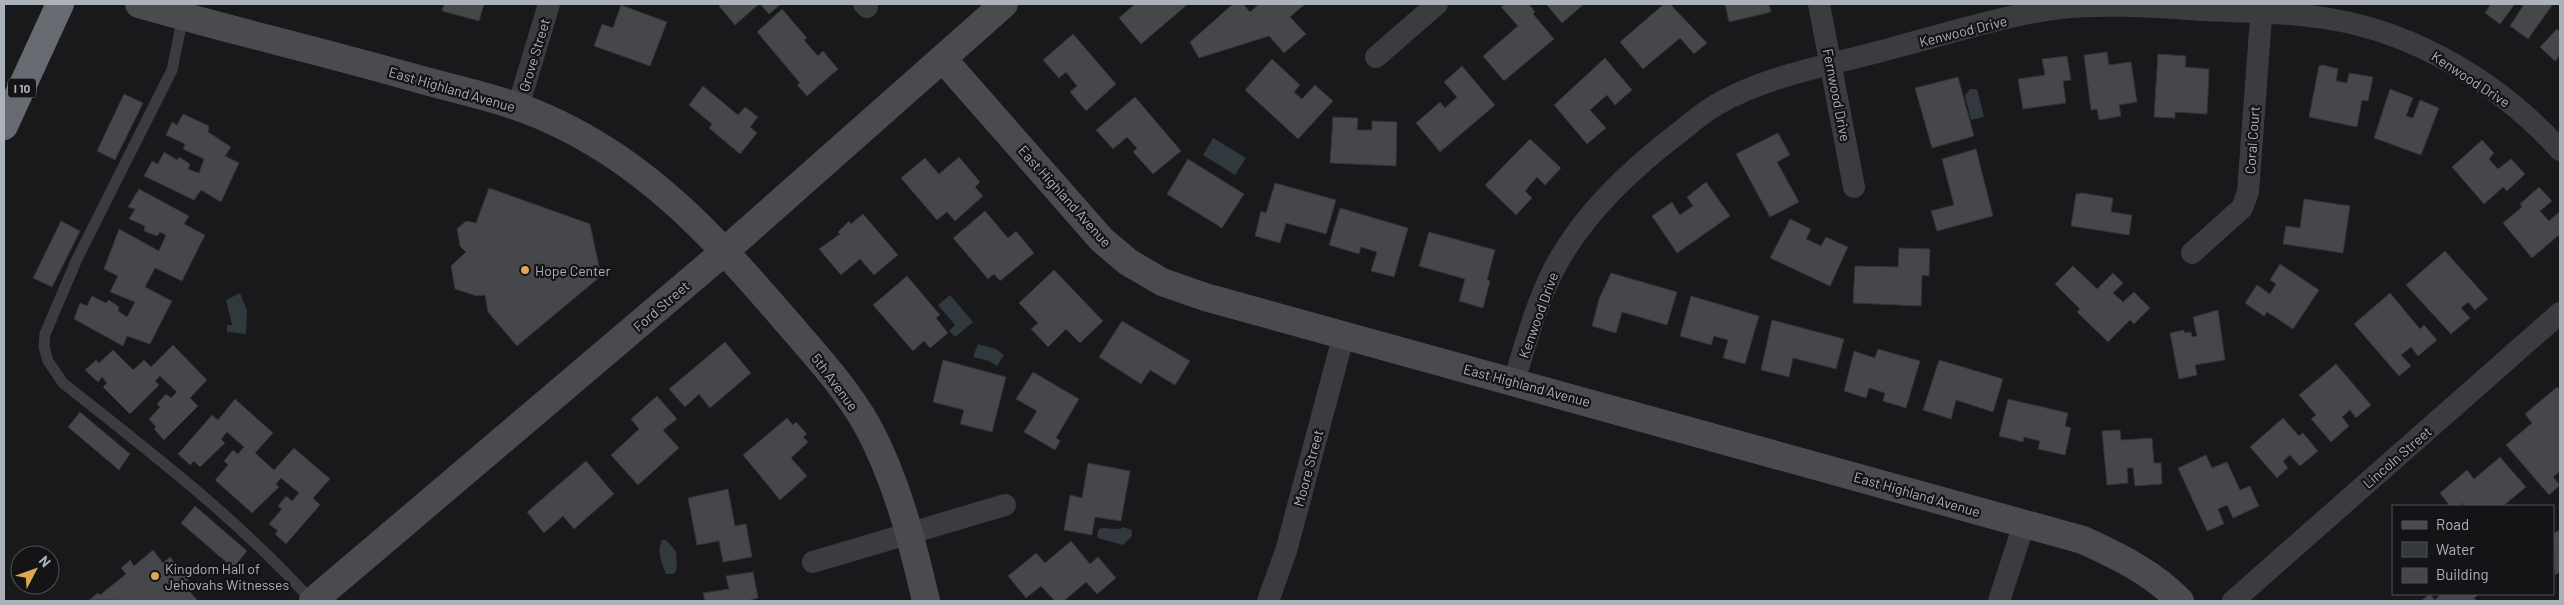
<svg xmlns="http://www.w3.org/2000/svg" width="2564" height="605" font-family="Barlow,sans-serif">
<style>
.water{fill:#31383e}
.building{fill:#46474b;stroke:#343437}
.lines{fill:none;stroke-linecap:round;stroke-linejoin:round}
.lane{stroke:#3b3c40;stroke-width:11}
.street{stroke:#3b3c40;stroke-width:22}
.secondary{stroke:#494b4f;stroke-width:28}
.highway{stroke:#676a70;stroke-width:28}
.poi-dot{fill:#dda84f;stroke:#141416;stroke-width:2}
.labels{text-anchor:middle;dominant-baseline:central;stroke-width:4.5;stroke-linejoin:round;paint-order:stroke}
.shield{fill:#141416;stroke:#7f8288;stroke-width:1}
.shield-label{font-size:12px;font-weight:bold;fill:#adb1b9}
.street-label{font-size:14px;fill:#adb1b9;stroke:#141416}
.poi-label{font-size:14px;fill:#adb1b9;stroke:#141416;text-anchor:start}
</style>
<rect width="100%" height="100%" fill="#19191b"/>
<path class="water" d="M1970,89H1977L1984,117L1971,120L1965,96Z
M1213,138L1246,158L1235,175L1203,155Z
M240,293L247,311L246,334L227,332V325H232L226,300Z
M950,295L973,322L955,337L949,331L955,325L938,305Z
M978,344L996,349L1004,355L997,366L989,361L973,357Z
M1123,527L1132,530V536L1123,545L1098,538L1097,535L1099,529C1107,526 1117,532 1123,527Z
M662,540H666L676,551L677,569L674,574H666C662,563 656,551 662,540Z"/>
<path class="building" d="M444,4H484L479,21L442,11Z
M721,4H759L735,25L719,6Z
M760,4H781L769,14Z
M1135,4H1188L1141,44L1119,18Z
M1233,4H1243L1250,12L1259,4H1305L1290,17L1306,34L1284,53L1269,36L1199,58L1190,42Z
M1505,4H1529L1535,12L1533,14L1554,39L1504,81L1483,56L1518,26L1501,7Z
M1546,4H1584L1562,23Z
M1664,4H1670L1707,43L1694,54L1680,38L1643,69L1620,42Z
M1725,4H1769L1771,12L1729,22Z
M2491,4H2515L2500,24L2485,13Z
M2519,4H2553L2528,39L2510,26L2523,6Z
M621,5L667,22L650,66L594,46L602,24L613,28Z
M782,9L807,38L804,40L818,56L823,51L838,69L807,96L797,85L800,83L757,32Z
M2557,29L2560,32V55L2555,61L2540,47Z
M1073,34L1116,84L1086,111L1070,92L1077,86L1066,72L1059,78L1043,60Z
M2107,52L2109,65L2131,62L2137,102L2119,105L2121,116L2099,120L2097,109L2091,110L2084,55Z
M2158,54L2186,56L2185,67L2209,69L2207,114L2175,112V118L2154,117Z
M2067,56L2071,80L2063,81L2066,103L2023,109L2018,79L2045,75L2042,59Z
M1605,58L1632,90L1615,105L1607,95L1590,110L1606,128L1587,144L1554,105Z
M1272,59L1300,85L1294,92L1302,99L1315,85L1333,101L1298,139L1245,90Z
M2323,65L2338,69L2336,81L2347,83L2349,73L2373,77L2368,101L2362,100L2357,127L2309,117L2319,66Z
M1462,66L1495,105L1440,152L1416,123L1440,102L1445,108L1457,97L1444,82Z
M1958,77L1974,136L1932,148L1915,88Z
M703,86L738,115L745,107L758,117L750,127L757,133L740,154L709,128L712,124L689,105Z
M2390,89L2413,98L2406,116L2413,118L2420,100L2439,108L2421,155L2374,138Z
M124,94L143,103L115,160L97,151Z
M1135,97L1181,151L1153,174L1133,152L1137,148L1127,137L1113,149L1096,130Z
M183,114L209,126L208,132L231,147L225,156L239,163L221,202L201,190L194,200L144,176L152,161L158,164L164,152L177,160L179,157L190,164L188,169L199,173L204,159L183,149L185,144L166,135L172,122L177,125Z
M1333,117L1358,118L1357,130H1372V121L1397,122L1396,166L1330,163Z
M1778,133L1790,155L1777,162L1799,202L1770,217L1736,154Z
M1530,139L1561,168L1545,185L1537,177L1525,191L1532,198L1516,215L1485,185Z
M2482,140L2494,153L2489,159L2498,169L2511,159L2525,174L2507,191L2503,187L2484,204L2452,167Z
M1976,149L1993,216L1937,231L1931,211L1954,205L1942,159Z
M959,157L980,182L975,187L983,196L955,221L947,212L937,220L901,178L925,158L939,174Z
M1188,159L1244,194L1222,228L1167,194Z
M1706,182L1730,216L1677,253L1652,216L1672,202L1680,215L1693,206L1687,197Z
M1275,183L1336,200L1326,234L1286,223L1280,243L1255,236L1261,211L1266,213Z
M2539,187L2552,201L2540,211L2549,221L2559,212L2560,234L2532,258L2503,223L2522,207L2520,204Z
M489,188L590,224L601,276L517,346L488,312L485,295L477,296L455,289L451,266L466,252L460,246L457,229L466,221L476,223Z
M139,189L189,216L184,224L205,235L182,281L155,268L145,287L172,301L150,344L127,336L123,346L74,319L80,303L87,306L92,296L106,303L109,300L119,307L118,311L127,317L135,302L110,292L118,276L104,269L119,229L159,251L166,235L160,232L157,236L144,231L145,226L129,219L135,209L128,207Z
M2082,193L2113,198L2111,212L2132,215L2129,235L2071,226L2076,194Z
M2304,199L2350,206L2343,253L2283,244L2286,226L2300,228Z
M1340,208L1408,228L1394,277L1371,271L1377,252L1361,247L1359,254L1329,245Z
M985,211L1008,238L1016,231L1034,253L1000,281L994,274L988,279L953,238Z
M863,214L898,255L874,275L860,259L841,275L819,249L840,234L838,232L849,221L851,224Z
M1790,219L1811,229L1806,239L1821,246L1826,237L1848,247L1830,286L1770,258Z
M61,221L80,231L52,287L33,278Z
M1429,232L1495,250L1487,280L1490,281L1483,308L1459,301L1465,279L1419,266Z
M1899,248L1930,249L1929,276L1922,275L1921,306L1853,303L1855,266L1898,267Z
M2445,251L2488,299L2475,310L2468,302L2461,308L2470,318L2451,334L2406,285Z
M2280,264L2319,290L2293,329L2267,312L2264,316L2245,303L2257,285L2270,294L2276,284L2270,280Z
M2073,266L2097,289L2113,273L2123,283L2113,293L2123,302L2134,292L2150,308L2134,324L2130,320L2108,342L2077,312L2080,309L2055,284Z
M1054,270L1103,321L1080,343L1066,329L1048,347L1031,329L1038,323L1019,303Z
M1611,273L1677,292L1667,325L1622,312L1616,333L1592,326L1599,299Z
M907,276L940,315L936,318L948,333L930,348L924,341L913,351L873,305Z
M2390,293L2420,329L2424,325L2437,340L2418,356L2411,347L2401,355L2411,366L2399,376L2354,324Z
M1691,296L1759,316L1745,364L1723,358L1728,340L1714,336L1711,345L1680,336Z
M2218,310L2225,360L2195,365L2197,375L2179,379L2170,333L2184,330V333L2191,332L2192,337L2197,336L2193,317Z
M1772,320L1844,339L1836,369L1793,358L1789,377L1761,370Z
M1122,321L1190,361L1175,385L1150,370L1141,384L1099,357Z
M725,342L751,373L710,408L699,394L685,407L669,389Z
M173,345L207,380L190,398L198,406L164,440L154,429L156,427L149,419L160,407L157,404L166,394L171,398L177,392L160,376L155,381L159,385L130,414L103,387L107,383L102,377L98,382L85,370L96,360L99,363L113,350L133,370L144,360L151,367Z
M1878,349L1920,361L1906,408L1883,401L1885,393L1869,388L1866,398L1844,391L1854,351L1875,358Z
M943,360L1006,377L992,432L960,424L964,410L933,402Z
M1939,360L2003,379L1993,412L1956,400L1951,419L1923,410Z
M2336,364L2371,405L2356,418L2350,410L2342,417L2349,426L2331,442L2311,419L2316,415L2299,395Z
M1033,372L1079,399L1056,438L1060,441L1055,450L1024,432L1037,411L1016,399Z
M2557,387L2560,390V471L2553,477L2560,485L2549,495L2506,445L2532,423L2525,414Z
M657,396L677,419L663,430L679,448L638,485L611,455L639,429L631,419Z
M235,399L273,433L255,453L274,470L294,448L330,479L313,498L320,505L286,544L275,534L278,531L269,524L282,509L278,506L286,496L292,501L299,493L281,478L276,484L279,487L252,513L215,480L228,465L224,461L233,450L238,454L244,447L227,432L221,439L225,443L200,467L194,461L190,465L178,454L212,415L218,420Z
M2008,399L2068,413L2065,426L2071,428L2065,455L2038,449L2040,441L2024,437L2023,442L1999,436Z
M80,412L130,454L119,470L68,427Z
M787,418L793,425L796,422L807,434L803,437L808,442L791,458L807,476L780,500L743,455Z
M2283,418L2299,436L2303,433L2318,451L2300,466L2290,455L2283,461L2288,468L2277,478L2250,447Z
M2120,430L2121,440L2152,438L2154,463H2161L2162,484L2135,486L2133,468H2127L2128,483L2107,485L2102,431Z
M2206,455L2212,468L2227,462L2240,490L2250,486L2259,506L2233,518L2227,505L2218,509L2224,524L2207,531L2178,468Z
M2500,457L2526,487L2503,506H2465L2462,503L2459,506H2450L2440,493L2467,470L2474,479Z
M586,461L614,494L574,529L563,516L544,533L527,512Z
M1088,463L1130,471L1121,521L1095,517L1092,535L1064,530L1070,495L1082,498Z
M728,489L735,526L746,524L752,557L723,562L719,541L697,545L688,498Z
M195,506L247,551L233,568L181,523Z
M2560,530V572L2555,575L2553,533Z
M1071,541L1090,564L1098,557L1116,578L1097,594L1086,582L1064,601H1055L1041,586L1026,598L1008,576L1036,553L1045,563Z
M153,550L163,563L170,557L189,579L183,584L198,601L89,600L98,593L100,595L126,574L121,568L130,560L134,566Z
M753,572L758,598L747,601H705L703,593L729,589L726,576Z
M2430,594L2435,600L2441,594H2479L2474,598L2477,601H2421Z"/>
<g class="lines">
<path class="lane" d="M183,16L172,70L77,259L45,334L44,347L48,361L63,383C151,453 237,518 312,601"/>
<path class="street" d="M864,4L867,7
M1819,4L1854,187
M1376,57L1437,4
M518,107L549,4
M2192,253L2242,208L2248,192L2262,4
M1514,381C1526,343 1536,304 1554,269C1583,213 1632,168 1681,131C1692,122 1704,112 1716,105C1768,75 1831,65 1889,49C1943,35 2005,15 2060,8C2107,3 2157,7 2204,10C2246,12 2289,12 2330,19C2417,33 2502,85 2560,150
M813,562L1005,505
M1268,601L1286,551L1344,334
M1999,601L2024,524
M2233,601L2560,313"/>
<path class="secondary" d="M139,4C233,31 328,53 422,80C463,91 505,100 544,117C645,161 712,235 782,316C812,351 844,385 867,425C897,480 912,541 926,601
M943,59L1102,240L1128,262L1162,282L1205,297L2083,540C2118,556 2153,573 2180,601
M313,601L725,251L1004,4"/>
<path class="highway" d="M4,126L60,4"/>
</g>
<g class="poi-dot">
<circle cx="525" cy="270" r="5"/>
<circle cx="155" cy="576" r="5"/>
</g>
<g class="labels">
<rect class="shield" x="8" y="78.5" width="28" height="19" rx="4"/>
<g class="shield-label">
<text x="22" y="88">I 10</text>
</g>
<g class="street-label">
<text transform="translate(1963 31) rotate(-14)">Kenwood Drive</text>
<text transform="translate(534 55) rotate(-73)">Grove Street</text>
<text transform="translate(2471 79) rotate(33)">Kenwood Drive</text>
<text transform="translate(452 89) rotate(16)">East Highland Avenue</text>
<text transform="translate(1837 95) rotate(79)">Fernwood Drive</text>
<text transform="translate(2252 140) rotate(-86)">Coral Court</text>
<text transform="translate(1065 196) rotate(48)">East Highland Avenue</text>
<text transform="translate(661 306) rotate(-41)">Ford Street</text>
<text transform="translate(1538 315) rotate(-70)">Kenwood Drive</text>
<text transform="translate(835 382) rotate(53)">5th Avenue</text>
<text transform="translate(1527 385) rotate(15)">East Highland Avenue</text>
<text transform="translate(2397 457) rotate(-41)">Lincoln Street</text>
<text transform="translate(1308 468) rotate(-75)">Moore Street</text>
<text transform="translate(1917 494) rotate(16)">East Highland Avenue</text>
</g>
<g class="poi-label">
<text x="535" y="270">Hope Center</text>
<text x="165" y="568">Kingdom Hall of<tspan x="165" dy="16">Jehovahs Witnesses</tspan></text>
</g>
</g>
<rect width="2564" height="605" fill="none" stroke="#adb1b9" stroke-width="10"/>
<rect x="2392" y="505" width="162" height="90" fill="#141416" stroke="#515357"/>
<rect x="2402" y="521" width="25" height="8" fill="#494b4f" stroke="#515357"/>
<text x="2436" y="530" font-size="15" fill="#adb1b9">Road</text>
<rect x="2402" y="542" width="25" height="15" fill="#31383e" stroke="#515357"/>
<text x="2436" y="555" font-size="15" fill="#adb1b9">Water</text>
<rect x="2402" y="568" width="25" height="15" fill="#46474b" stroke="#515357"/>
<text x="2436" y="580" font-size="15" fill="#adb1b9">Building</text>
<g transform="translate(35 570) rotate(49)"><circle r="24" fill="#141416" stroke="#515357"/>
<path d="M0-4L9 19L0 12L-9 19Z" fill="#dda84f"/>
<text y="-8" font-size="14" font-weight="bold" text-anchor="middle" fill="#adb1b9">N</text>
</g>
</svg>
